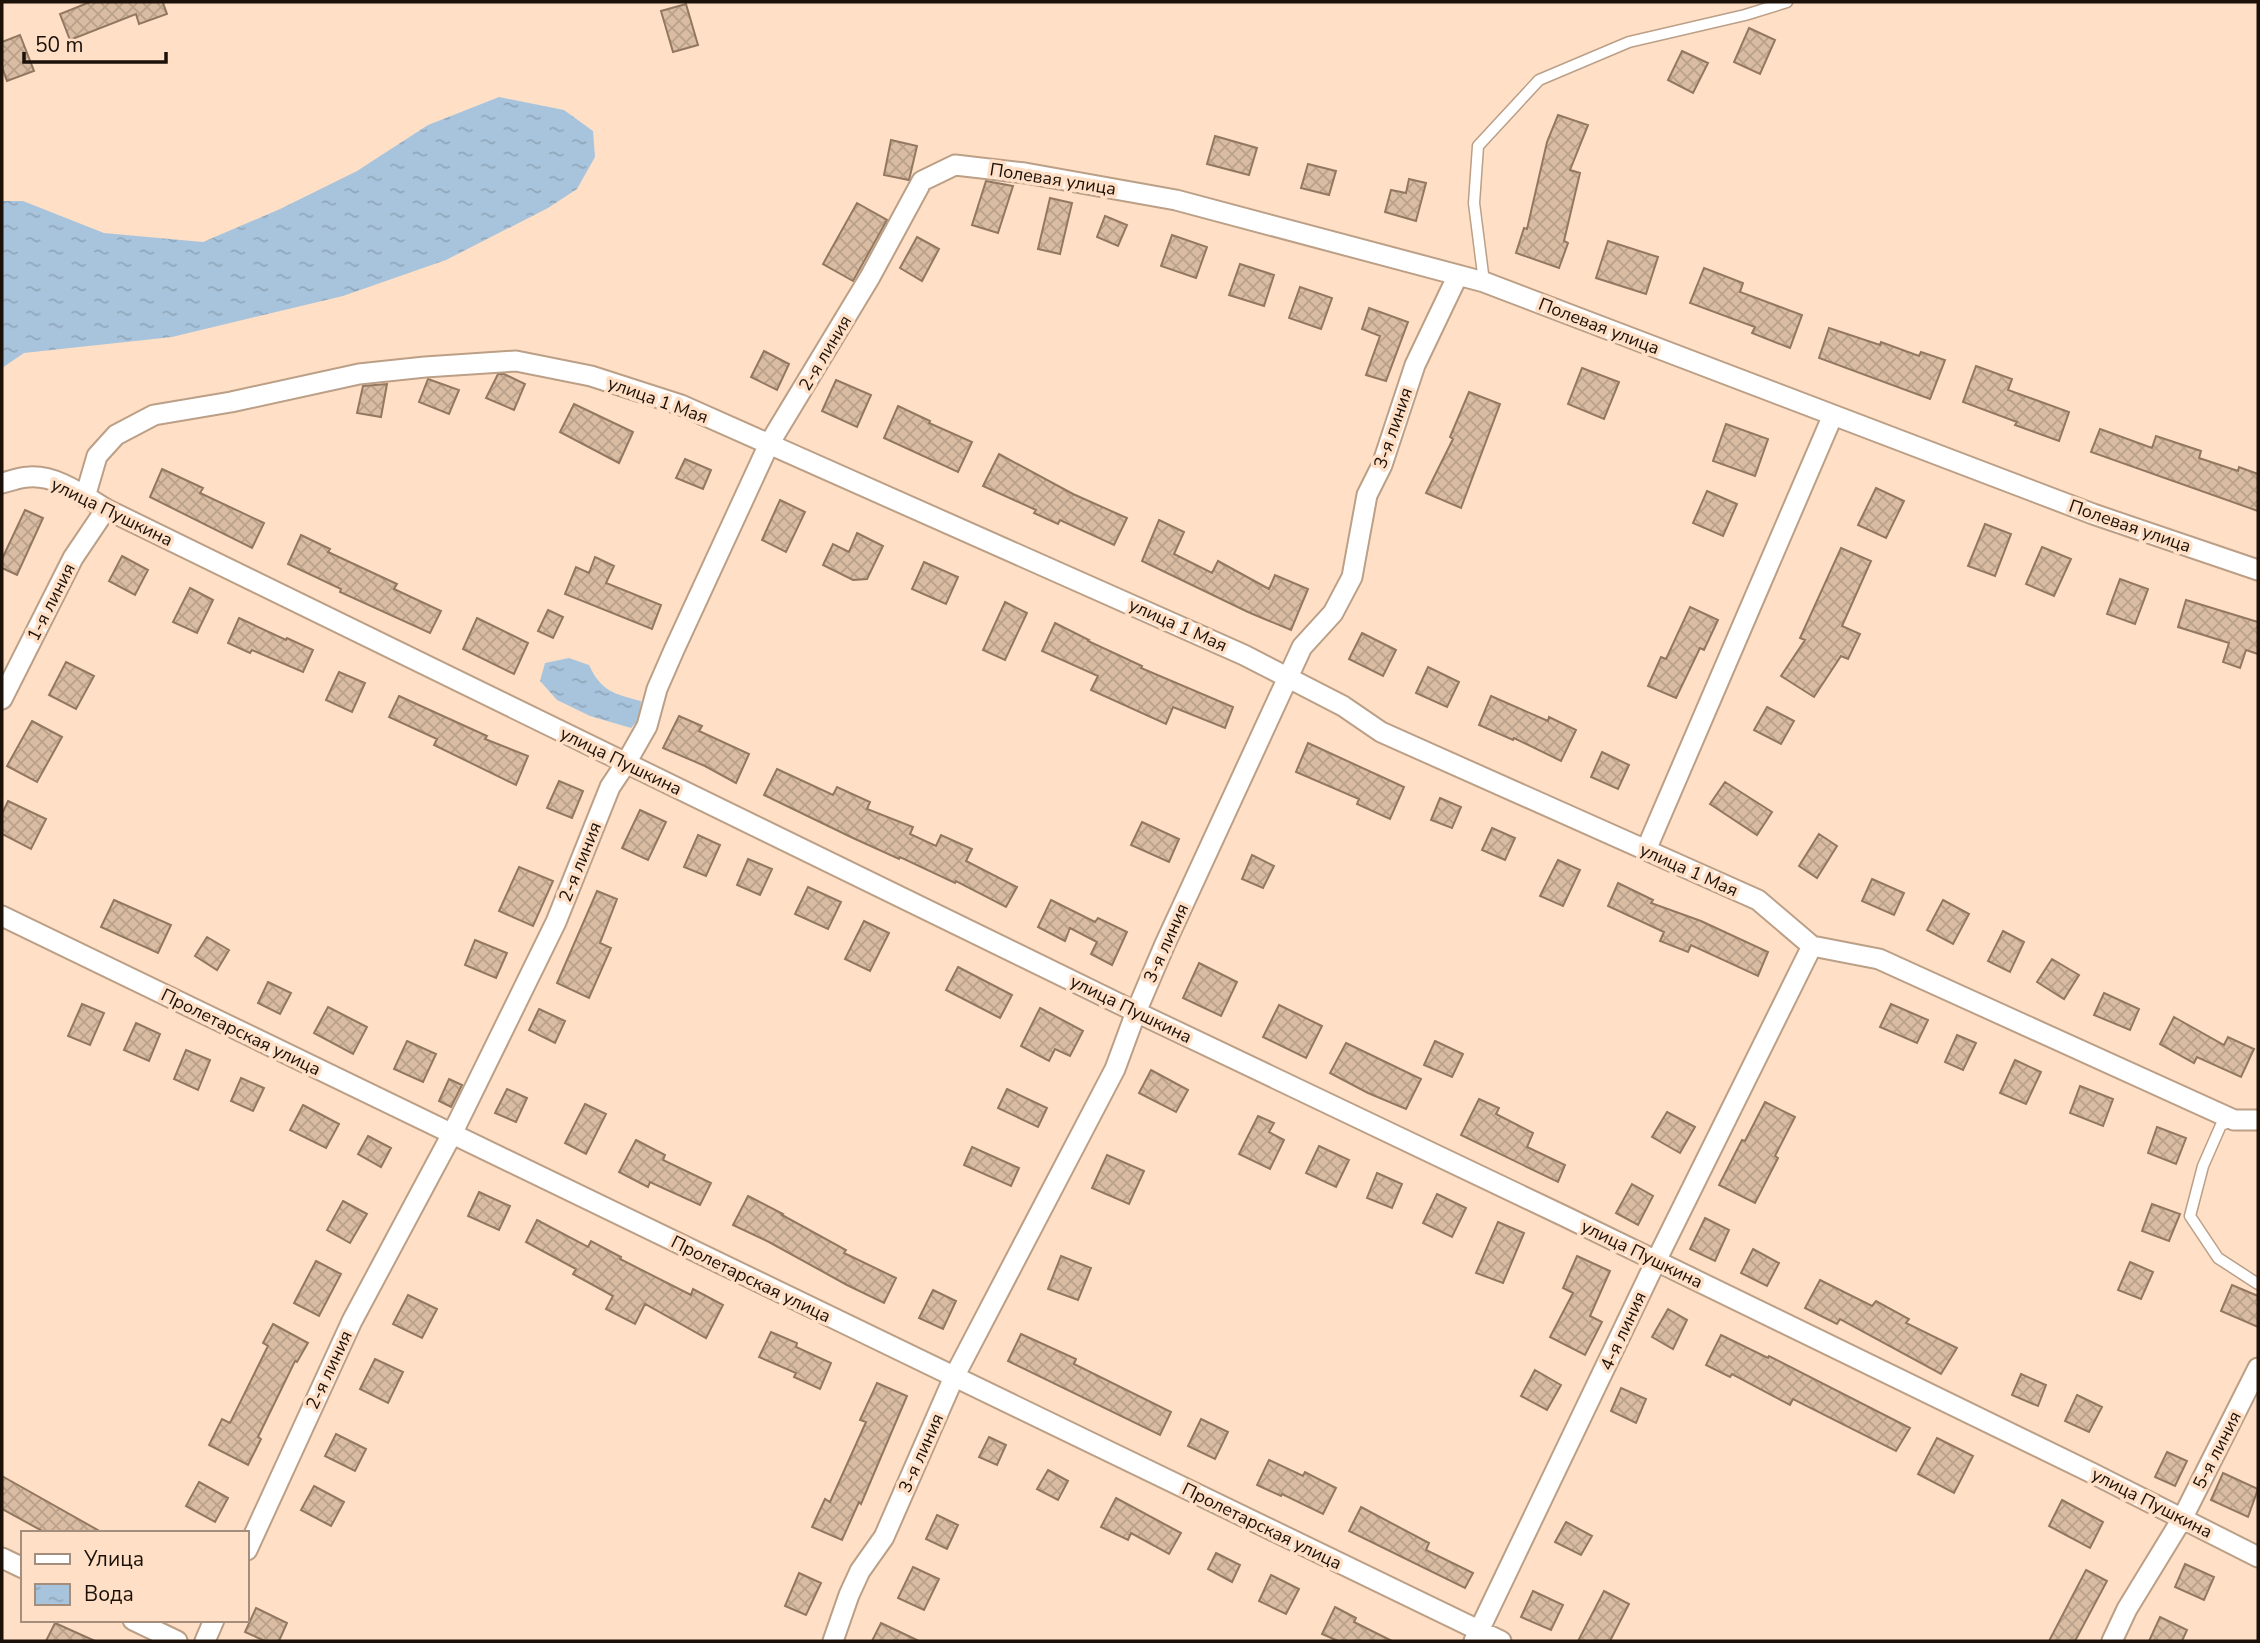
<svg xmlns="http://www.w3.org/2000/svg" width="2260" height="1643" font-family="'Nunito Sans',sans-serif">
<style>
.water{fill:url(#water-ripples)}
.building{fill:url(#building-cross-hatch);stroke:#937861;stroke-width:2}
.lines{fill:none;stroke-linecap:round;stroke-linejoin:round}
.service-casing{stroke:#bb9f86;stroke-width:13}
.minor-casing{stroke:#bb9f86;stroke-width:23}
.service{stroke:#fff;stroke-width:10}
.minor{stroke:#fff;stroke-width:19}
.labels{text-anchor:middle;dominant-baseline:central;stroke-width:7;stroke-linejoin:round;paint-order:stroke}
.street-label{font-size:18px;fill:#1b1108;stroke:#ffe0c6}
</style>
<defs>
<pattern id="water-ripples" width="26" height="14" patternUnits="userSpaceOnUse" patternTransform="scale(1.75)"><rect width="26" height="14" fill="#a8c4dc"/><path d="M2 4q2-2 4 0t4 0M15 11q2-2 4 0t4 0" fill="none" stroke="#90a7bb"/></pattern>
<pattern id="building-cross-hatch" width="8" height="8" patternUnits="userSpaceOnUse" patternTransform="scale(1.75)"><rect width="8" height="8" fill="#d9bca2"/><path d="M0 0l8 8M0 8l8-8" fill="none" stroke="#baa18a"/></pattern>
</defs>
<rect width="100%" height="100%" fill="#ffe0c6"/>
<path class="water" d="M499,97L564,110L593,131L595,157L577,189L548,208L446,260L343,296L172,337L24,353L2,368V201H23L104,233L203,242L280,209L357,171L428,125Z
M569,658L589,665C601,691 614,694 641,701L640,718L631,728L590,716L557,700L540,681L545,663Z"/>
<path class="building" d="M90,2H165L163,3L167,14L139,24L136,14L70,40L60,14Z
M686,4L698,45L673,52L661,11Z
M1749,28L1775,40L1760,74L1734,62Z
M20,35L34,71L7,81L2,67V42Z
M1682,51L1708,63L1693,93L1668,80Z
M1558,115L1588,125L1570,170L1580,173L1564,241L1568,243L1559,268L1516,253L1524,228L1527,229L1547,142Z
M1215,136L1257,148L1249,175L1207,164Z
M891,140L917,146L909,180L884,175Z
M1308,164L1336,171L1329,195L1301,188Z
M1409,179L1426,183L1416,221L1385,212L1391,190L1406,193Z
M986,181L1013,186L998,233L972,225Z
M1050,198L1072,203L1060,254L1038,249Z
M857,203L887,220L853,281L823,264Z
M1105,216L1127,225L1118,246L1097,237Z
M1172,235L1207,247L1196,278L1161,266Z
M917,237L939,249L922,281L900,268Z
M1608,241L1658,257L1646,294L1596,278Z
M1240,264L1274,275L1264,306L1229,295Z
M1704,268L1743,283L1740,292L1802,315L1790,348L1752,333L1755,327L1690,303Z
M1300,287L1332,298L1321,329L1289,318Z
M1369,308L1408,322L1386,381L1366,375L1380,336L1362,329Z
M1829,328L1880,345L1881,342L1919,356L1921,352L1945,360L1930,399L1819,358Z
M764,351L789,364L777,390L751,377Z
M1976,366L2012,379L2008,390L2069,412L2059,441L2015,425L2017,422L1963,402Z
M1582,368L1619,382L1604,419L1568,404Z
M498,374H504L525,384L514,410L486,398Z
M428,379L459,390L449,414L419,402Z
M836,380L871,395L857,427L822,411Z
M387,384L381,417L357,413L363,386Z
M1469,392L1500,404L1461,508L1426,493L1453,439L1450,437Z
M574,404L633,432L619,463L560,432Z
M898,406L930,421L929,423L972,442L958,472L884,438Z
M1726,424L1768,439L1755,476L1713,461Z
M2100,429L2152,448L2156,436L2201,451L2199,458L2238,471L2239,467L2258,474V511L2091,452Z
M999,454L1073,494L1127,518L1114,545L1060,520L1058,524L1034,513L1036,510L983,486Z
M685,459L711,470L703,489L676,478Z
M162,469L203,488L200,493L264,523L252,548L150,497Z
M1876,488L1904,501L1886,538L1858,525Z
M1707,491L1737,504L1723,536L1693,523Z
M780,500L805,512L786,552L762,540Z
M25,510L43,518L17,575L2,568V559Z
M1159,520L1184,532L1174,554L1212,573L1218,561L1269,589L1275,575L1308,589L1291,630L1248,612L1142,561Z
M1985,524L2011,534L1995,576L1968,566Z
M857,533L883,546L867,579L853,580L823,565L833,544L849,552Z
M301,535L330,549L328,552L397,584L394,589L441,611L430,633L340,592L341,589L288,564Z
M2042,547L2071,559L2054,596L2026,584Z
M1841,548L1871,561L1842,626L1860,634L1848,659L1841,656L1814,697L1781,676L1805,640L1800,638Z
M122,556L148,570L135,595L109,581Z
M595,557L614,566L606,583L661,605L652,629L565,594L576,567L589,573Z
M924,562L958,577L946,604L912,589Z
M2120,579L2148,589L2135,624L2107,614Z
M190,588L213,600L197,633L173,622Z
M2186,600L2258,622V654L2246,650L2240,668L2223,662L2229,643L2178,627Z
M1005,602L1027,613L1005,660L983,650Z
M1690,607L1718,620L1704,650L1700,648L1676,698L1648,686L1661,657L1666,659Z
M548,610L563,617L553,638L538,631Z
M239,618L286,640L287,638L313,650L303,672L252,650L250,653L228,643Z
M477,618L528,643L514,674L463,649Z
M1055,623L1089,640L1088,641L1142,666L1141,668L1233,707L1225,728L1173,707L1166,724L1091,690L1098,676L1042,651Z
M1362,633L1396,650L1383,676L1349,659Z
M66,662L94,676L76,709L49,695Z
M1428,667L1459,682L1447,707L1416,693Z
M339,672L365,683L352,712L326,700Z
M399,696L487,736L485,739L528,756L516,785L434,745L437,739L389,717Z
M1491,696L1548,721L1549,717L1576,730L1561,761L1514,738L1513,740L1479,725Z
M1767,707L1794,721L1781,744L1754,730Z
M679,716L702,726L699,731L749,754L736,783L705,766L663,748Z
M32,721L62,737L37,782L7,766Z
M1308,743L1404,787L1390,819L1357,804L1359,799L1296,772Z
M1602,752L1629,765L1618,789L1591,777Z
M777,769L833,795L837,787L870,802L867,809L913,827L910,834L936,846L941,835L972,849L966,861L1017,887L1006,907L956,881L955,883L900,857L899,859L853,838L764,795Z
M559,781L583,791L572,818L547,808Z
M1725,782L1772,812L1757,835L1710,804Z
M1440,798L1461,807L1452,828L1431,820Z
M8,801L46,819L31,849L2,834V814Z
M640,810L666,822L648,860L622,848Z
M1142,822L1179,839L1169,862L1131,845Z
M1492,828L1515,838L1505,860L1482,850Z
M1819,834L1837,846L1817,878L1799,866Z
M698,835L720,845L706,876L684,867Z
M1252,855L1274,866L1263,888L1242,879Z
M748,859L772,869L760,895L737,885Z
M1558,860L1580,870L1563,906L1540,896Z
M519,867L553,881L533,926L499,911Z
M1872,879L1904,893L1894,915L1862,901Z
M1618,883L1653,900L1651,903L1701,921L1768,952L1758,976L1691,945L1688,952L1660,941L1664,932L1608,906Z
M808,887L841,902L828,929L795,914Z
M597,891L617,899L600,943L611,948L589,998L557,983Z
M114,900L171,925L158,953L101,927Z
M1051,900L1095,922L1098,918L1127,932L1112,965L1091,954L1097,942L1070,928L1065,941L1038,927Z
M1943,900L1969,914L1953,944L1927,930Z
M864,921L889,933L870,971L845,959Z
M2003,931L2024,942L2010,972L1988,961Z
M207,937L229,950L217,970L195,956Z
M475,940L507,953L496,978L465,965Z
M2052,959L2079,975L2064,999L2037,982Z
M1199,963L1237,982L1221,1016L1183,998Z
M958,967L1012,995L1000,1018L946,990Z
M268,982L291,993L280,1014L258,1003Z
M2104,993L2139,1009L2130,1030L2094,1015Z
M82,1004L104,1013L90,1045L68,1036Z
M1891,1004L1928,1020L1917,1043L1880,1027Z
M1279,1005L1322,1026L1306,1058L1263,1037Z
M328,1007L367,1027L353,1054L314,1033Z
M1040,1008L1083,1031L1070,1056L1055,1049L1049,1061L1021,1046Z
M539,1009L565,1021L555,1043L529,1030Z
M2174,1017L2224,1045L2228,1037L2254,1049L2241,1077L2197,1057L2194,1063L2160,1044Z
M136,1023L160,1034L149,1061L124,1050Z
M1957,1035L1976,1043L1963,1070L1945,1062Z
M407,1041L436,1054L423,1082L394,1069Z
M1435,1041L1463,1054L1452,1077L1424,1065Z
M1346,1043L1421,1079L1406,1109L1368,1093L1330,1073Z
M186,1050L210,1060L198,1090L174,1079Z
M2015,1060L2041,1072L2026,1104L2000,1093Z
M1151,1070L1188,1090L1176,1112L1139,1093Z
M241,1078L264,1088L253,1111L231,1101Z
M449,1079L462,1085L451,1107L439,1101Z
M2080,1086L2113,1099L2103,1126L2070,1113Z
M507,1089L527,1098L516,1122L495,1113Z
M1007,1089L1047,1108L1038,1127L998,1108Z
M1479,1099L1499,1108L1496,1114L1533,1133L1527,1147L1565,1165L1558,1182L1461,1135Z
M1765,1102L1795,1117L1775,1156L1778,1158L1755,1203L1719,1185L1742,1140L1745,1141Z
M585,1104L606,1114L586,1154L565,1143Z
M303,1105L339,1124L326,1148L290,1130Z
M1667,1112L1695,1127L1680,1153L1652,1137Z
M1258,1116L1274,1123L1269,1132L1284,1140L1270,1169L1239,1154Z
M2157,1127L2186,1138L2176,1164L2148,1153Z
M368,1136L391,1148L381,1167L358,1154Z
M636,1140L665,1155L663,1160L711,1183L700,1205L650,1182L648,1187L619,1172Z
M1319,1146L1349,1160L1336,1187L1306,1173Z
M972,1147L1019,1168L1011,1186L964,1165Z
M1107,1155L1144,1171L1129,1204L1092,1188Z
M1377,1173L1402,1184L1392,1208L1367,1198Z
M1632,1184L1653,1196L1638,1225L1616,1213Z
M479,1192L510,1206L499,1230L468,1216Z
M1437,1194L1466,1208L1452,1237L1423,1223Z
M748,1196L783,1214L782,1215L846,1250L844,1253L896,1278L884,1303L847,1285L769,1242L733,1225Z
M343,1201L367,1214L350,1243L327,1230Z
M2152,1204L2180,1214L2169,1241L2142,1231Z
M1705,1218L1729,1230L1715,1261L1690,1249Z
M537,1220L588,1247L591,1241L621,1257L620,1259L691,1295L693,1289L723,1305L706,1338L645,1304L635,1324L606,1309L613,1296L573,1274L576,1269L526,1242Z
M1498,1222L1524,1233L1503,1283L1476,1273Z
M1753,1249L1779,1263L1767,1286L1741,1273Z
M1061,1256L1091,1268L1078,1300L1048,1289Z
M1577,1256L1610,1271L1590,1316L1602,1322L1585,1355L1550,1337L1573,1293L1563,1288Z
M316,1261L341,1274L319,1316L294,1303Z
M2130,1262L2153,1272L2141,1299L2118,1290Z
M1820,1280L1872,1306L1876,1301L1909,1319L1906,1323L1957,1348L1941,1374L1840,1319L1837,1324L1805,1308Z
M2232,1285L2258,1296V1327L2221,1311Z
M933,1290L956,1301L943,1329L919,1318Z
M408,1295L437,1309L422,1338L393,1324Z
M1668,1309L1687,1320L1673,1349L1652,1337Z
M273,1324L308,1343L297,1362L295,1361L258,1437L261,1439L248,1465L209,1445L222,1419L230,1423L268,1346L263,1343Z
M771,1332L797,1343L796,1347L831,1363L820,1389L794,1377L796,1373L759,1357Z
M1021,1334L1076,1359L1074,1364L1171,1412L1160,1435L1008,1361Z
M1721,1335L1768,1358L1769,1356L1910,1428L1896,1451L1793,1399L1790,1405L1732,1374L1730,1377L1706,1365Z
M375,1359L403,1372L388,1403L360,1389Z
M1535,1370L1561,1385L1547,1410L1521,1396Z
M2021,1374L2046,1385L2038,1406L2012,1395Z
M877,1383L907,1396L861,1504L859,1502L842,1540L812,1527L825,1499L830,1502L866,1422L860,1420Z
M1621,1388L1646,1399L1636,1423L1611,1411Z
M2077,1395L2102,1407L2089,1432L2065,1421Z
M1201,1419L1228,1432L1215,1459L1188,1446Z
M336,1434L366,1449L355,1471L325,1456Z
M989,1437L1006,1445L997,1465L979,1457Z
M1937,1438L1973,1456L1954,1493L1918,1474Z
M2167,1452L2187,1461L2175,1486L2155,1477Z
M1269,1460L1303,1476L1305,1472L1336,1488L1323,1514L1282,1494L1281,1496L1257,1485Z
M1048,1470L1068,1481L1058,1500L1037,1489Z
M2223,1473L2258,1489L2248,1517L2211,1500Z
M2,1476L103,1533H46L2,1509Z
M199,1482L228,1498L215,1522L186,1506Z
M314,1486L344,1502L331,1526L301,1510Z
M1116,1498L1181,1533L1169,1554L1131,1533L1128,1540L1101,1527Z
M2062,1500L2103,1522L2090,1548L2049,1526Z
M1361,1507L1429,1543L1426,1550L1473,1573L1465,1588L1349,1531Z
M937,1515L958,1525L947,1549L926,1539Z
M1566,1522L1592,1536L1581,1555L1555,1542Z
M1216,1553L1240,1565L1232,1582L1208,1569Z
M2185,1564L2214,1577L2204,1600L2175,1587Z
M913,1567L939,1579L924,1610L898,1598Z
M2086,1570L2107,1581L2075,1641H2049Z
M799,1573L821,1583L806,1615L785,1606Z
M1271,1575L1299,1589L1286,1614L1259,1601Z
M1533,1591L1563,1605L1551,1630L1521,1617Z
M1604,1591L1629,1604L1610,1641H1578Z
M1335,1607L1356,1618L1354,1622L1392,1641H1338L1322,1634Z
M256,1608L287,1623L279,1641H265L245,1632Z
M2160,1617L2187,1630L2182,1641H2149Z
M55,1623L95,1641H46Z
M881,1623L919,1641H872Z"/>
<g class="lines">
<g class="service-casing">
<path id="service" d="M1484,282L1474,203L1478,146L1539,80L1629,42L1745,15L1787,2
M2232,1121L2221,1125L2203,1166L2190,1216L2218,1258L2258,1284"/>
</g>
<g class="minor-casing">
<path id="minor" d="M2,483C11,481 20,477 29,477C57,475 84,496 106,509L1136,1012L1564,1216L2092,1473L2258,1557
M85,497L97,456L116,435L154,415L231,402L359,374L425,367L516,361L591,376L681,405L1244,655L1343,706L1381,732L1758,900L1812,946L1879,959L2234,1120H2258
M2,699L73,558L106,509
M1646,850L1833,415
M2,916L1501,1641
M247,1550L352,1321L452,1134L556,922L610,787L626,763L647,726L657,689L674,650L769,444L870,277L922,181L955,165L1025,173L1176,200L1484,282L2093,514L2258,570
M2,1558L23,1568
M133,1620L177,1641
M205,1641L214,1620
M833,1641L849,1595L860,1571L884,1537L954,1377L1115,1069L1136,1012L1165,944L1302,647L1333,613L1352,577L1367,495L1382,465L1415,365L1458,275
M1474,1641L1656,1261L1812,946
M2112,1641L2127,1609L2182,1519L2258,1368"/>
</g>
<use href="#service" class="service"/>
<use href="#minor" class="minor"/>
</g>
<g class="labels">
<g class="street-label">
<text transform="translate(1053 179) rotate(9)">Полевая улица</text>
<text transform="translate(1599 326) rotate(21)">Полевая улица</text>
<text transform="translate(825 353) rotate(-59)">2-я линия</text>
<text transform="translate(658 400) rotate(20)">улица 1 Мая</text>
<text transform="translate(1393 428) rotate(-71)">3-я линия</text>
<text transform="translate(112 512) rotate(26)">улица Пушкина</text>
<text transform="translate(2130 526) rotate(19)">Полевая улица</text>
<text transform="translate(51 602) rotate(-63)">1-я линия</text>
<text transform="translate(1178 625) rotate(24)">улица 1 Мая</text>
<text transform="translate(621 761) rotate(26)">улица Пушкина</text>
<text transform="translate(580 862) rotate(-68)">2-я линия</text>
<text transform="translate(1689 870) rotate(24)">улица 1 Мая</text>
<text transform="translate(1166 943) rotate(-66)">3-я линия</text>
<text transform="translate(1131 1009) rotate(26)">улица Пушкина</text>
<text transform="translate(241 1032) rotate(26)">Пролетарская улица</text>
<text transform="translate(1642 1254) rotate(26)">улица Пушкина</text>
<text transform="translate(751 1279) rotate(26)">Пролетарская улица</text>
<text transform="translate(1623 1331) rotate(-65)">4-я линия</text>
<text transform="translate(329 1370) rotate(-65)">2-я линия</text>
<text transform="translate(2217 1450) rotate(-63)">5-я линия</text>
<text transform="translate(921 1453) rotate(-66)">3-я линия</text>
<text transform="translate(2152 1503) rotate(27)">улица Пушкина</text>
<text transform="translate(1262 1526) rotate(26)">Пролетарская улица</text>
</g>
</g>
<rect width="2260" height="1643" fill="none" stroke="#1b1108" stroke-width="7"/>
<rect x="21" y="1531" width="228" height="91" fill="#ffe0c6" stroke="#a48d7a" stroke-width="2"/>
<rect x="35" y="1554" width="35" height="10" fill="#ffffff" stroke="#a48d7a" stroke-width="2"/>
<text x="84" y="1566" font-size="21" fill="#1b1108">Улица</text>
<rect x="35" y="1584" width="35" height="21" fill="url(#water-ripples)" stroke="#a48d7a" stroke-width="2"/>
<text x="84" y="1601" font-size="21" fill="#1b1108">Вода</text>
<path d="M24 52v10h142v-10" fill="none" stroke="#1b1108" stroke-width="3.5"/>
<text x="35" y="52" font-size="21" fill="#1b1108" stroke="#ffe0c6" stroke-width="5" paint-order="stroke">50 m</text>
</svg>
